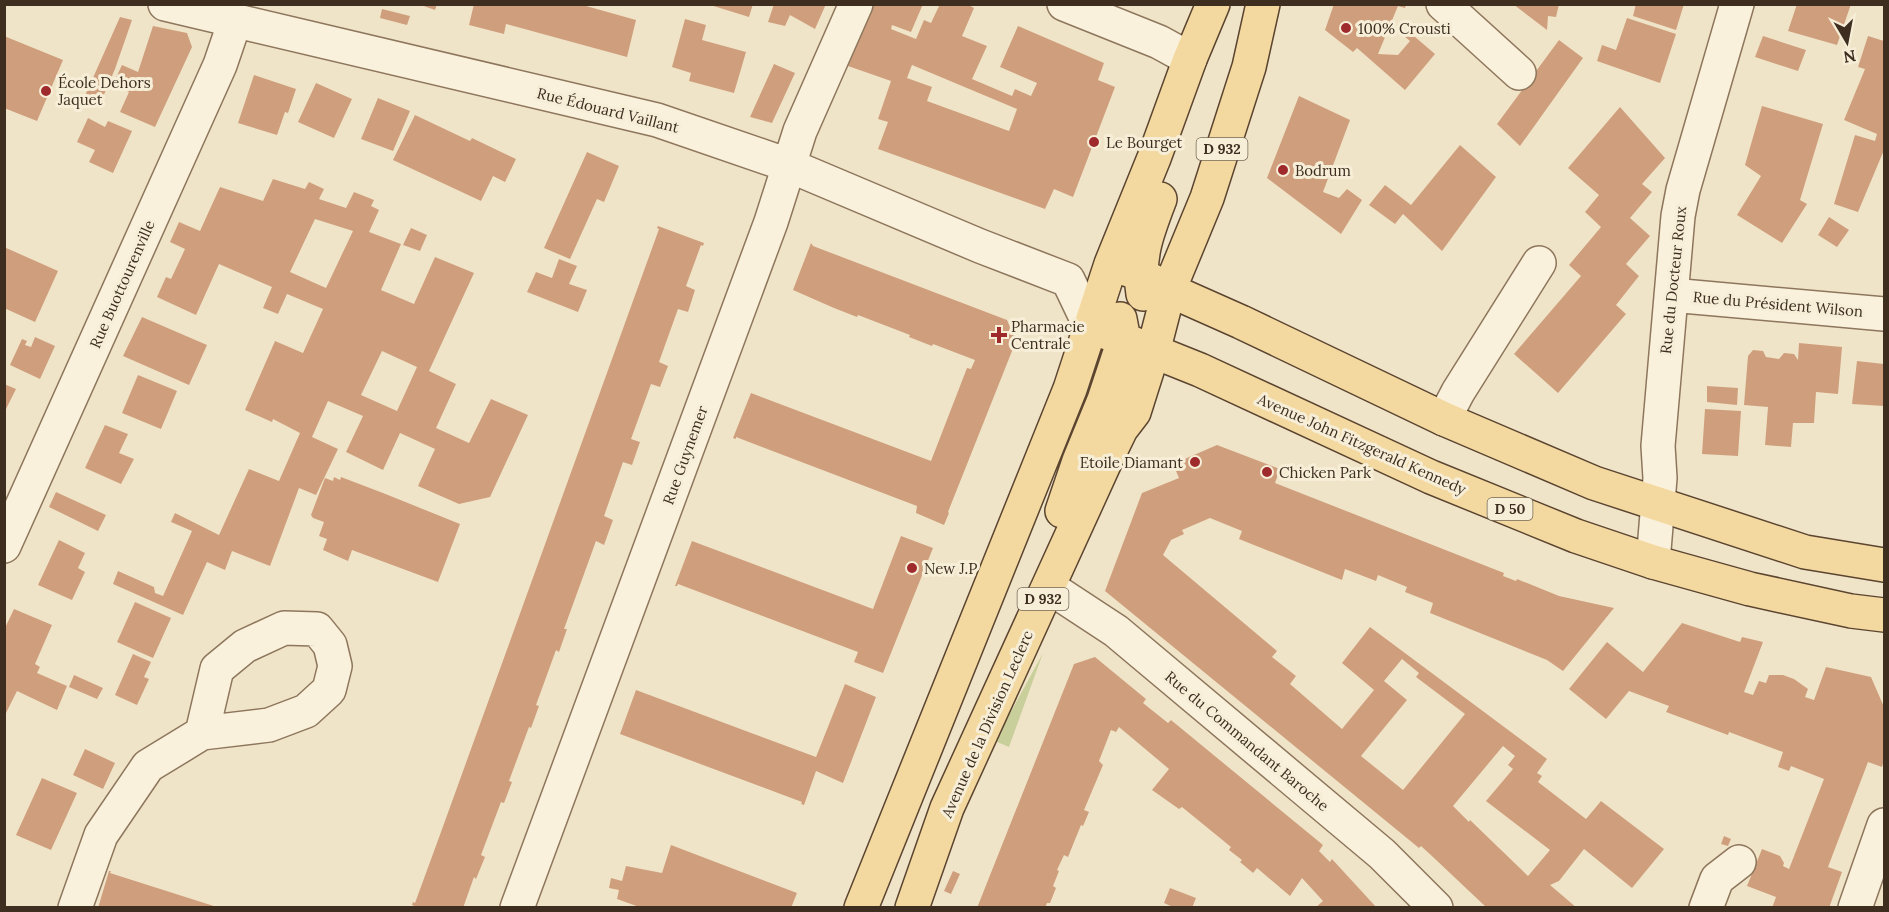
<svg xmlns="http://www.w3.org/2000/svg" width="1889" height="912" font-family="Lora,serif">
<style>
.green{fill:#c9cf9b}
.building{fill:#cf9f7d;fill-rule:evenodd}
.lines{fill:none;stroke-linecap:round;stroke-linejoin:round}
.minor-casing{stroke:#8d765c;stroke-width:36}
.major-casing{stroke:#5b4430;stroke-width:36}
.minor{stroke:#faf1dc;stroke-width:33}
.major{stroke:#f3d9a0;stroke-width:33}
.poi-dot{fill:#9e2a2b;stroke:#f7eed8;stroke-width:2}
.labels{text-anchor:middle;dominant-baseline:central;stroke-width:6;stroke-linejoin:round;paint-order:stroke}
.shield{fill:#f7eed8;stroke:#756857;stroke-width:1.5}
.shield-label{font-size:14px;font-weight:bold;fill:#3d2e20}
.poi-label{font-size:15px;fill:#3d2e20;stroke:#f7eed8;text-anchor:start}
.street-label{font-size:15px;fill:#3d2e20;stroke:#f7eed8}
</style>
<rect width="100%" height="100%" fill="#f0e4c8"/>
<path class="green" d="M1043,653L1009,747L995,741Z"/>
<path class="building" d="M418,4H437L435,10Z
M474,4H579L636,20L627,57L506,24L504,34L469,25Z
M707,4H753L749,17Z
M774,4H826L815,29L790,15L785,26L768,22Z
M874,4H923L911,32L892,25L891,29L916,39L924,20L931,23L940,4H967L974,8L962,36L987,46L972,79L1012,96L1015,89L1031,96L1037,83L1000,67L1018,26L1104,63L1098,80L1115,87L1073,197L1054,189L1045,209L878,149L888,122L878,119L891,81L848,66ZM912,65L1017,109L1009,131L927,101L932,87L907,78Z
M1334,4H1406L1405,8L1398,6L1378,54L1398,55L1410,41L1404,36L1408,31L1435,54L1405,90L1357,48L1353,52L1325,30Z
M1513,4H1559L1556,17L1548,16L1547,30Z
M1636,4H1684L1676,30L1633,16Z
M1797,4H1851L1837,45L1788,31Z
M382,9L410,16L407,25L380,18Z
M120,17L132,20L115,69L100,104L84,98Z
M1627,18L1676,34L1660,83L1597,61L1602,45L1616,50Z
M685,19L706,25L702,40L746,52L734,93L689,81L691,73L672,67Z
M153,26L187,33L192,47L155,127L120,112L129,92L113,84L122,65L138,72Z
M4,36L63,60L37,121L4,108Z
M1763,36L1806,50L1798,71L1755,57Z
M1868,36L1884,41V150L1858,212L1834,204L1855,135L1875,141L1877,134L1844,120L1865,69L1858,67Z
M1559,40L1583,58L1520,146L1497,124Z
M774,64L795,73L772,123L750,117Z
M254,75L296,89L288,113L285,112L277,135L238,123Z
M316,83L352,99L334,138L298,122Z
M1299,96L1350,120L1323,192L1339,198L1347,189L1362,200L1341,234L1267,178Z
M378,98L410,111L393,151L361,139Z
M1762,106L1823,124L1800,200L1807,204L1782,243L1737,215L1761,176L1745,165Z
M1620,107L1665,158L1642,184L1652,192L1630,218L1650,236L1626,264L1639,276L1616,305L1626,314L1558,393L1514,354L1581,276L1569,265L1601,227L1585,212L1599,195L1568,168Z
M415,115L470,141L472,138L516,159L505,182L493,176L481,201L393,160Z
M88,118L105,127L108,121L132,131L113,173L89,162L95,150L77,142Z
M1460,145L1496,177L1442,251L1403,214L1395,224L1369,205L1385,185L1411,205Z
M587,152L619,166L604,202L597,199L570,259L544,248Z
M273,179L305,189L309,182L324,189L319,199L346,208L354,192L374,200L371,206L379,210L369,232L401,244L381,290L414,304L435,257L474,273L429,371L456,384L436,428L469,443L491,399L528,415L490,497L459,504L418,486L435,449L400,433L383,470L346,452L363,416L328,401L312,437L338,449L316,495L299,488L270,566L232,551L225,570L207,562L183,615L113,584L118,571L154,587L155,593L163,596L192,531L171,522L175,513L219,535L249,469L279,481L300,433L273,419L272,422L245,410L275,341L303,353L323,309L287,294L278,314L263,308L272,287L219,264L196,315L157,297L166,277L171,279L185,249L170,242L179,222L200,231L220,187L263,201ZM315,219L353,231L326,288L290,272ZM382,351L417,367L397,411L361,395Z
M1829,217L1849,230L1837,247L1818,235Z
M658,226L704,243L703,246L701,245L686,286L695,290L688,312L678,309L659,362L668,366L660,387L651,384L631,439L640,442L632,465L623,462L604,516L613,520L604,545L596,541L564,629H567L559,652L556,650L536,705L539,706L531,728L529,727L509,781L512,782L504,803L501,802L481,855L485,857L476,879L474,877L463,908H420L412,905L413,902L415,903L441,832L659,229L657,228Z
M411,228L427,235L420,251L403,245Z
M811,243L813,246L1007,320L1016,341L948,512L949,513L944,525L916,513L917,506L736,437V439L733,438L751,393L931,461L967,368L971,369L975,360L933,344L932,346L909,337L910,335L858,315L857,317L834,308L793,290Z
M4,247L58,271L35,322L4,308Z
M559,259L577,266L569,284L587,290L578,312L527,292L536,272L552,278Z
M142,317L207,345L189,385L123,356Z
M35,337L55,346L40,379L10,365L22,339L27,341L25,345L31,347Z
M1799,343L1842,347L1838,394L1816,392L1814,423H1793L1791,447L1765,445L1768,407L1744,405L1748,356L1753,350L1763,351L1766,357L1779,359L1784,353L1794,354L1798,360Z
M1857,361L1884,364V406L1852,404Z
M138,375L177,391L161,429L122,413Z
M4,384L16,389L4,413Z
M1707,386L1738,388L1737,405L1707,402Z
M1705,409L1741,411L1738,456L1702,454Z
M105,425L128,434L119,453L134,459L121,484L85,468Z
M1217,445L1280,469L1275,483L1504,573L1503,576L1516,581L1517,579L1559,596L1614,608L1563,671L1547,660L1430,613L1433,603L1405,592L1407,587L1378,575L1376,581L1345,569L1342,580L1239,539L1242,531L1210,518L1182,530L1184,534L1171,540L1163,555L1277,651L1272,657L1296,676L1290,684L1342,729L1374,690L1342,663L1370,627L1547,759L1537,773L1542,776L1538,782L1586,819L1601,801L1664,849L1632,888L1584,849L1559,881L1550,885L1577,908H1487L1433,857L1421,846L1419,848L1105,591L1142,493L1179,478L1173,464ZM1402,659L1419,673L1416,677L1465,714L1403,790L1361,756L1407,700L1384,681ZM1503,746L1515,756L1508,765L1513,769L1486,801L1550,850L1528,876L1470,820L1469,822L1453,806Z
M334,477L340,480L341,477L383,493L460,524L438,582L352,550L348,561L323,550L327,539L319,536L324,522L313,518L311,515L325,478L333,481Z
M56,492L106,515L98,531L49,507Z
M901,536L933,548L883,673L854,662L858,652L678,584L677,586H675L692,541L873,609Z
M59,540L85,553L78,568L85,572L72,600L38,585Z
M135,602L171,618L153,658L117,642Z
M14,609L52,625L35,664L40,667L37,673L67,686L57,710L17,691L6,713L4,712V630Z
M1682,623L1740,642L1742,637L1763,642L1744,692L1753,695L1759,681L1766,683L1769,675H1783L1794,679L1808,689L1805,697L1814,700L1826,667L1871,677L1884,707V760L1882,767L1868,762L1828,867L1842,872L1829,908H1772L1776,897L1747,886L1762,849L1780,856L1784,863L1783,866L1789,869L1824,779L1791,766L1789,771L1778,767L1783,752L1729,732L1728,735L1666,712L1669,706L1629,691L1606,719L1569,689L1607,642L1643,672Z
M133,654L151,662L144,677L149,679L137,705L115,695Z
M1095,657L1146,699L1143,703L1168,723L1171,720L1323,845L1319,851L1330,862L1332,859L1377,908H1315L1323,901L1302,878L1290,896L1257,868L1253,873L1240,862L1242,860L1229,850L1231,847L1182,807L1179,809L1152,790L1169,769L1119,727L1116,732L1111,730L1099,761L1103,765L1084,810L1089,812L1083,826L1081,825L1068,857L1064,855L1057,870L1059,871L1053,886L1056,888L1050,903H1047L1045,908H977L1074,664Z
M74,675L103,688L97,699L69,687Z
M845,684L876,697L843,783L816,771L804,805L801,804L802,802L620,734L636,690L816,757Z
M85,749L115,763L103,789L73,775Z
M42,778L77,793L51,850L16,835Z
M1724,836L1731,839L1728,846L1721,844Z
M671,845L797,893L791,908H642L617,899L619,890L609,888L611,878L622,881L626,866L662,873Z
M109,871H111L110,873L220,908H98Z
M953,871L960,874L951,894L944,891Z
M1170,888L1196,898L1192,908H1175L1164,903Z"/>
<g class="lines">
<g class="minor-casing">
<path id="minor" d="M165,4L657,120L788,165L980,246L1068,280L1090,326
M1064,4L1159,42L1190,59
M1443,4L1519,73
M1671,295L1884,314
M1444,419L1458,392L1539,263
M4,546L220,65L235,21
M1653,562L1660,478L1658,446L1678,216L1683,190L1737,4
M1049,587L1116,631L1382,854L1436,908
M75,908L101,835L148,766L202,733L269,725L306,711L329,690L335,666L330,645L317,629L284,628L245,646L217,669L202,733
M517,908L771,222L800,131L856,4
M1706,908L1717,879L1739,862
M1855,908L1884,825"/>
</g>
<g class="major-casing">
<path id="major" d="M1111,264L1140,274L1169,290L1241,322L1444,419L1594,483L1805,552L1884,565
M1143,294C1137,258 1147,233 1160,199
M1090,326L1200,370L1431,477L1576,536L1653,562L1750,589L1851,611L1884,615
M1062,511L1079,461L1104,400L1124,340L1120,319
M861,908L1070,389L1111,264L1154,158L1190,59L1213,4
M912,908L947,808L1106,460L1121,429L1134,412L1153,352L1169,290L1207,198L1249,67L1263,4"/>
</g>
<use href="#minor" class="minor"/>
<use href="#major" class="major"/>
</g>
<g class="poi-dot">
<circle cx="1346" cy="28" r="6"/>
<circle cx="46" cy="91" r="6"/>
<circle cx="1094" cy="142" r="6"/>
<circle cx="1283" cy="170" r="6"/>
<path d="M996 326h6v6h6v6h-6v6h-6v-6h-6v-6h6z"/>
<circle cx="1195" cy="462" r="6"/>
<circle cx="1267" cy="472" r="6"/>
<circle cx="912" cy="568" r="6"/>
</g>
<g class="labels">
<g class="shield">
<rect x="1196.5" y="138" width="51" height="22" rx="4.5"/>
<rect x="1487.5" y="498" width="45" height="22" rx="4.5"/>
<rect x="1017.5" y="588" width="51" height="22" rx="4.5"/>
</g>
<g class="shield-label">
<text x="1222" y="149">D 932</text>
<text x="1510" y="509">D 50</text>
<text x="1043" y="599">D 932</text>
</g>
<g class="poi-label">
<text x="1358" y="28">100% Crousti</text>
<text x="58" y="82">École Dehors<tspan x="58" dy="17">Jaquet</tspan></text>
<text x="1106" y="142">Le Bourget</text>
<text x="1295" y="170">Bodrum</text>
<text x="1011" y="326">Pharmacie<tspan x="1011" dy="17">Centrale</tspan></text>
<text x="1183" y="462" text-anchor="end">Etoile Diamant</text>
<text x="1279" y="472">Chicken Park</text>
<text x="924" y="568">New J.P</text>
</g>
<g class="street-label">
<text transform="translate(608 110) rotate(14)">Rue Édouard Vaillant</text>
<text transform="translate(1673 280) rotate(-84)">Rue du Docteur Roux</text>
<text transform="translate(122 284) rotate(-66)">Rue Buottourenville</text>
<text transform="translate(1778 304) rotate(5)">Rue du Président Wilson</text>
<text transform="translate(1362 444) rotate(24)">Avenue John Fitzgerald Kennedy</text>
<text transform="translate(685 455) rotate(-70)">Rue Guynemer</text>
<text transform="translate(987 724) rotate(-66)">Avenue de la Division Leclerc</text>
<text transform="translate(1247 741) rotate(40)">Rue du Commandant Baroche</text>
</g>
</g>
<rect width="1889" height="912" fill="none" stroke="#3d2e20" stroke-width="12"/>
<g transform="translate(1847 42) rotate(170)" stroke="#f7eed8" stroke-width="4.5" paint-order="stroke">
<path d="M0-4.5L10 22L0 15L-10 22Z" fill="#3d2e20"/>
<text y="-9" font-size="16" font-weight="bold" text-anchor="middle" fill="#3d2e20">N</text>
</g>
</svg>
